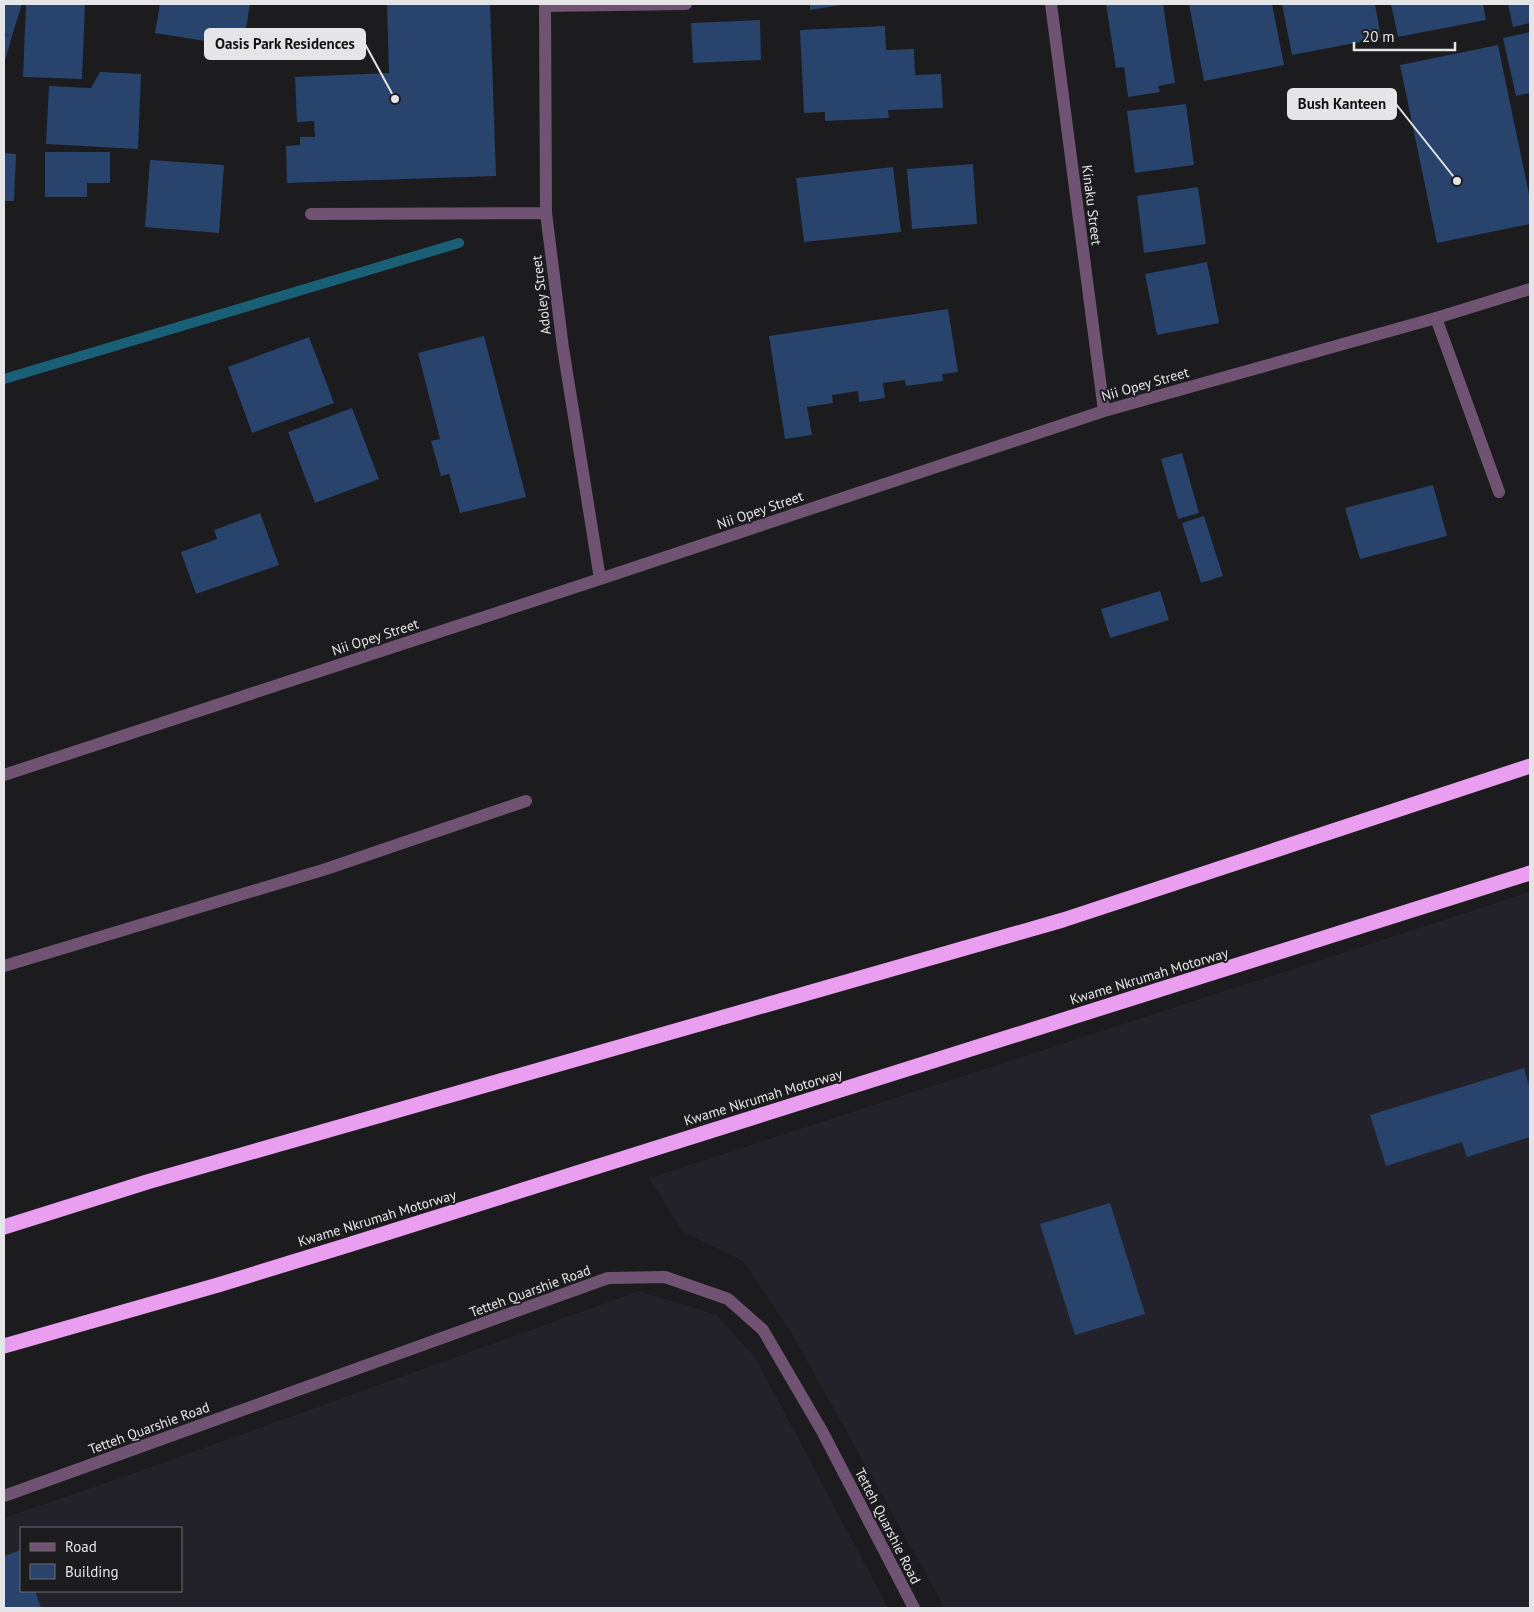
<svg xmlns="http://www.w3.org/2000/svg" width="1534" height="1612" font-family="'PT Sans',sans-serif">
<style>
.built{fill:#23222a;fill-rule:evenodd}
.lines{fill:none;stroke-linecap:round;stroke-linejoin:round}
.stream{stroke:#196077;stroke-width:10}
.building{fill:#28436c}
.minor{stroke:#705372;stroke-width:12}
.highway{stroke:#e99eef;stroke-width:15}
.labels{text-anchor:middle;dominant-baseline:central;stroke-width:4;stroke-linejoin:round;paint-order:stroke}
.street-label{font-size:14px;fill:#e5e5e7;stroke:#1c1b1e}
.leader{fill:none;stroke:#e5e5e7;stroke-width:2}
.callout-dot{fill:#e5e5e7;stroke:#1c1b1e;stroke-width:2}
.callout{fill:#e5e5e7;stroke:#e5e5e7;stroke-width:2}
.callout-label{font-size:15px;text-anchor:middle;font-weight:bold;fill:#111}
</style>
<rect width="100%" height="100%" fill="#1c1b1e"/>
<path class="built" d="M1530,892V1608H945L792,1334L743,1261L683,1232L649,1178Z
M639,1291L717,1315L755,1357L888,1608H4V1518L140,1471ZM21,1528H181V1591H21Z"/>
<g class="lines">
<path class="stream" d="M4,379L459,243"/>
</g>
<path class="building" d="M4,4H22L12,36L4,34Z
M26,4H85L82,79L23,77Z
M160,4H250L243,47L155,33Z
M387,4H490L496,176L287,183L286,146L300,145V137H315L314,121L297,122L295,77L389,73Z
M810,4H841V5L810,10Z
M1106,4H1163L1175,83L1158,86L1160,92L1128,97L1124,67L1116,68Z
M1189,4H1272L1284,65L1204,81Z
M1282,4H1375L1381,38L1292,55Z
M1391,4H1483L1486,20L1398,37Z
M1508,4H1530V23L1513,27Z
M760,20L761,60L693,63L691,23Z
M885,26L886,50L914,49L915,75L941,74L943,108L888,110L889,118L825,121V112L804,113L800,30Z
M1530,32V93L1516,96L1503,38Z
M4,35L12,36L4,64Z
M1498,45L1530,199V224L1437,243L1400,65Z
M100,72L141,74L138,149L46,144L49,86L91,88Z
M1186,104L1194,165L1135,173L1127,111Z
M45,152H110V183H87V197H45Z
M4,153L16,154L14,201H4Z
M150,160L224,165L219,233L145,227Z
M973,164L977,224L912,229L907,169Z
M893,167L901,232L804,242L796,178Z
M1198,187L1206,244L1144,253L1137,196Z
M1207,262L1219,323L1157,335L1145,274Z
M948,309L958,372L942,374L943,381L906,386L905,380L883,383L885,398L859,402L858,391L832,395L833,403L807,407L812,435L785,439L769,336Z
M484,336L526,497L460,513L449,474L441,476L431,441L440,439L418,353Z
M309,337L334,403L252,433L228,367Z
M352,408L379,479L315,503L288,432Z
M1182,453L1199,513L1178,519L1161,459Z
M1433,485L1447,536L1360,559L1345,508Z
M260,513L279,565L196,594L181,552L217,539L214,530Z
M1204,516L1223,576L1201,583L1182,523Z
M1160,591L1169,620L1110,638L1101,609Z
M1524,1068L1530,1089V1137L1467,1157L1462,1142L1386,1166L1370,1115Z
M1110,1203L1145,1314L1075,1335L1040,1224Z
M21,1550V1591H35L41,1608H4V1556Z"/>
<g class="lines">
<path class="minor" d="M545,4L546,213L563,348L600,579
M1051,4L1104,411
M545,6L686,4
M311,214L546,213
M1436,318L1499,492
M4,775L600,579L1104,411L1436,318L1530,289
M4,966L326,869L526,801
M4,1496L608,1278L665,1277L728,1299L763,1330L822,1431L914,1608"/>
<path class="highway" d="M4,1227L147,1182L1063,920L1530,766
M4,1346L218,1285L345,1246L1530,873"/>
</g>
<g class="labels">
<g class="street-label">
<text transform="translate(1092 205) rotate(83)">Kinaku Street</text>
<text transform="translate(541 295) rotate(-97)">Adoley Street</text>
<text transform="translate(1145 384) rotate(-16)">Nii Opey Street</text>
<text transform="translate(760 510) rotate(-19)">Nii Opey Street</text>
<text transform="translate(375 637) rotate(-18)">Nii Opey Street</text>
<text transform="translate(1149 976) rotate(-17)">Kwame Nkrumah Motorway</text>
<text transform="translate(763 1097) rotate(-17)">Kwame Nkrumah Motorway</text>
<text transform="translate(377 1218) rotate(-17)">Kwame Nkrumah Motorway</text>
<text transform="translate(530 1291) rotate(-20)">Tetteh Quarshie Road</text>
<text transform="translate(149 1428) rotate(-20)">Tetteh Quarshie Road</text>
<text transform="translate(888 1526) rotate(63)">Tetteh Quarshie Road</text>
</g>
</g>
<path class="leader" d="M395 99L365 44M1457 181L1396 104"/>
<g class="callout-dot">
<circle cx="395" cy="99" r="5"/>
<circle cx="1457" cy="181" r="5"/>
</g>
<g class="callout">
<rect x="205" y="29" width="160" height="30" rx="5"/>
<rect x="1288" y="89" width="108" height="30" rx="5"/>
</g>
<g class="callout-label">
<text x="285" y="49">Oasis Park Residences</text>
<text x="1342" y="109">Bush Kanteen</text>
</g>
<rect width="1534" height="1612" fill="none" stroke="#e5e5e7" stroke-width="10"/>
<rect x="20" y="1527" width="162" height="65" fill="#1c1b1e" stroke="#6c6c6e"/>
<rect x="30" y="1543" width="25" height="8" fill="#705372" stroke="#6c6c6e"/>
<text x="65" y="1552" font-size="15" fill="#e5e5e7">Road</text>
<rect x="30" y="1564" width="25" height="15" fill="#28436c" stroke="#6c6c6e"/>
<text x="65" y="1577" font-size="15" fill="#e5e5e7">Building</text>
<path d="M1354 42v8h101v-8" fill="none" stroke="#e5e5e7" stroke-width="2.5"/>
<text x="1362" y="42" font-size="15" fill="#e5e5e7" stroke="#1c1b1e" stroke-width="4" paint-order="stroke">20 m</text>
</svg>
